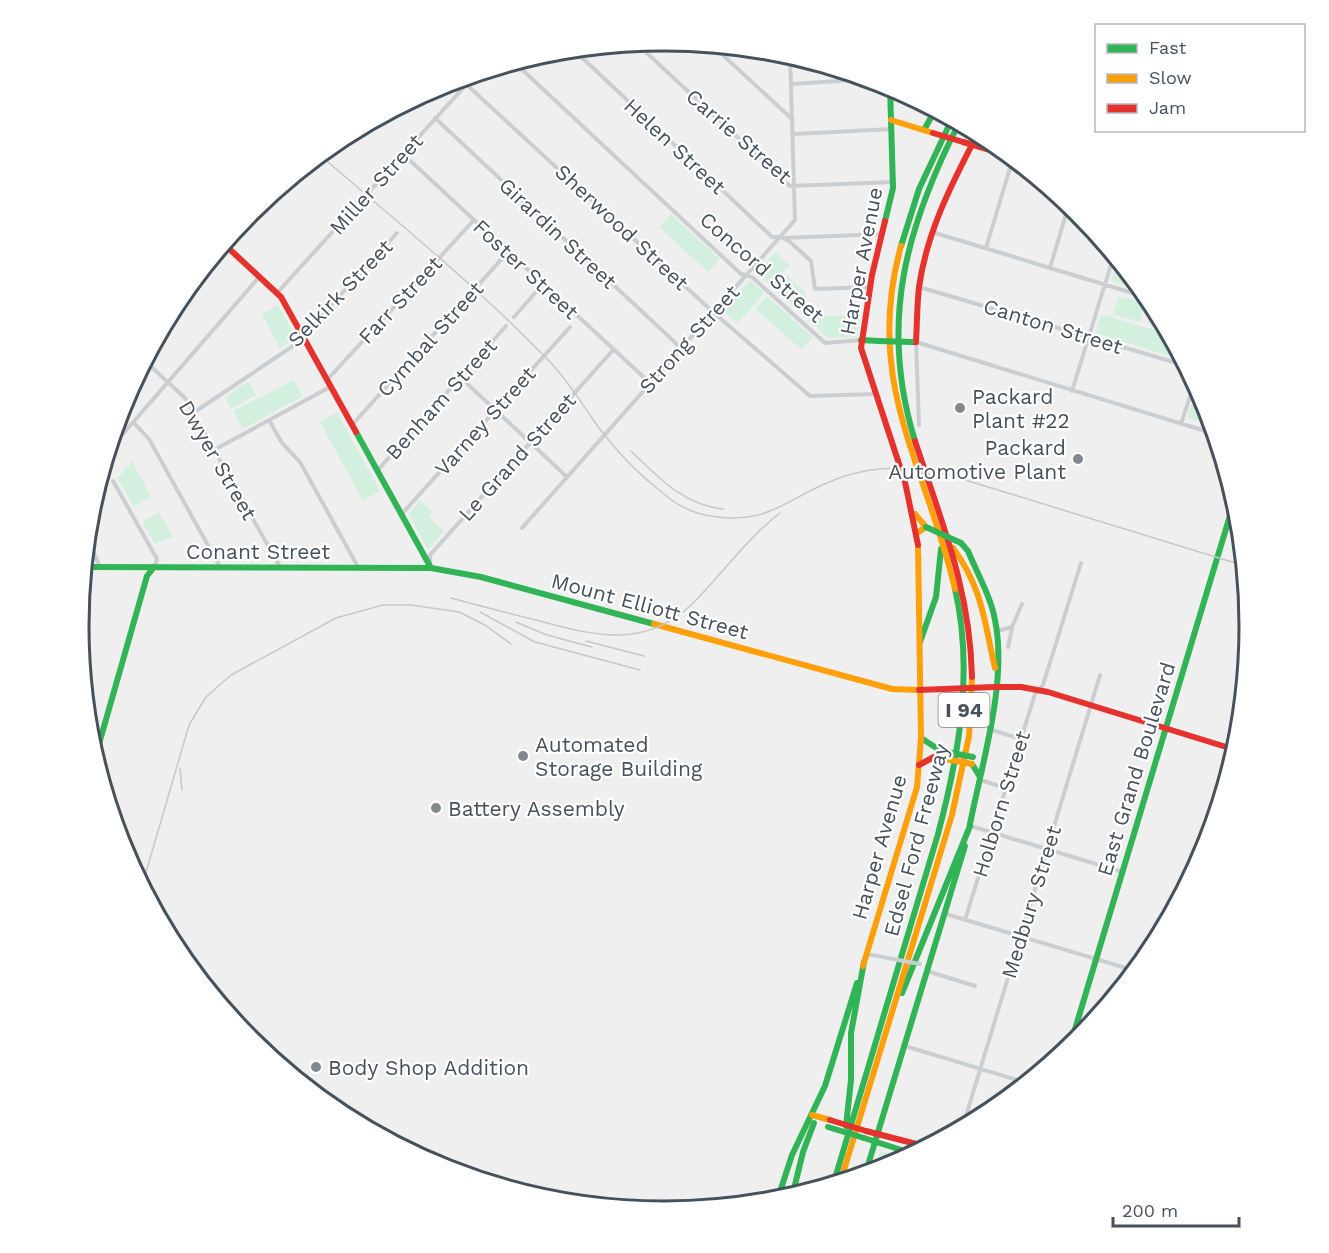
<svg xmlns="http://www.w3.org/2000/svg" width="1329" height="1253" font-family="'Work Sans',sans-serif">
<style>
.green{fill:#d3f0df}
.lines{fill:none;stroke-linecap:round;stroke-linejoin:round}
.street{stroke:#cbced0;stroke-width:4}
.fast{stroke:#30b455;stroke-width:6}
.slow{stroke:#ff9f0a;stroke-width:6}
.jam{stroke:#e5322d;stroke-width:6}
.rail{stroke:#c5c7c9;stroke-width:1.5}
.street-bridge{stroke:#cbced0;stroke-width:4}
.fast-bridge{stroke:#30b455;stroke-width:6}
.slow-bridge{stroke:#ff9f0a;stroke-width:6}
.jam-bridge{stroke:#e5322d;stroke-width:6}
.poi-dot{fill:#82888f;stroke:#fff;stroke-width:2}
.labels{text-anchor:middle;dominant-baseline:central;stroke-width:4.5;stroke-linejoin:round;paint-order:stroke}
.shield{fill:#fff;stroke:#7e858d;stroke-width:1.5}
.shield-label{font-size:20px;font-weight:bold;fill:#46515c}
.street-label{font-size:21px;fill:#46515c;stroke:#fff}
.poi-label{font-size:21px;fill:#46515c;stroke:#fff;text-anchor:start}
.rim{fill:none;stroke:#46515c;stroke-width:3}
</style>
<rect width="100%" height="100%" fill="#f0efef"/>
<path class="green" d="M671,214L720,259L708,272L659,227Z
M775,252L790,265L771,286L757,273Z
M1117,262L1121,264L1144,291L1111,281Z
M786,275L805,291L808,315L860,316L858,337L828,338L774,288Z
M750,280L765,293L737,324L723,311Z
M767,296L813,337L802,350L755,309Z
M1119,296L1145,303L1140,322L1113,314Z
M1154,304L1167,330L1147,324Z
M278,305L296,338L280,349L262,314Z
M1101,314L1170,335L1183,360L1095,333Z
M294,380L303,396L243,429L233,411Z
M248,381L256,395L231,409L225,397Z
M1197,386L1213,426L1187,418Z
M337,412L380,491L363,501L320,422Z
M132,461L151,497L134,507L118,478Z
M420,500L433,512L429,517L444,531L428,550L409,514Z
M159,512L173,537L155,544L142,522Z
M880,1151L906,1159L873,1173Z"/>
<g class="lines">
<path class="street" d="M636,43L790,186L893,182
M712,45L793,120
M573,49L772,237H779
M645,51L653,42
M515,63L741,274L752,277L825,343L861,340
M466,84L713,312L810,396L875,394
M792,84L869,79
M435,118L681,348
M794,134L892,129
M403,154L650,383
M932,232L1149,298
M780,237L789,241L811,261L815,289L870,287
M784,238L882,234
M986,248L1013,158
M210,261L225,245
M1050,268L1069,204
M919,287L1187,366
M277,293L475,75
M514,317L543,284
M145,361L185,398L280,567
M460,377L566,476
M327,380L474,220
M1072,391L1114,255
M193,413L296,344L397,233
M269,420L282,443L300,462L358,567
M133,422L149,439L220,567
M1181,424L1195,381
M352,425L508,252
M919,425L916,342L1215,434
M109,450L260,276
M214,450L330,387
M377,471L506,326
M113,481L157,559L155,567
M401,515L570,327
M522,528L795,220L790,55
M87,538L100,567
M430,564V555L613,350
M998,631L1012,627L1022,604
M1008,647L1012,628
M989,729L1021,739
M980,780L1006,788
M971,826L1122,872
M946,914L1136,971
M965,920L1035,694L1043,685L1081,563
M867,954L888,958
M927,971L975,986
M905,1046L1027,1083
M962,1129L1100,675"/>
<path class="fast" d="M924,130L935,110
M885,221L893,188L890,86
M901,246L919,189L952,119
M861,340L879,341
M356,432L431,568
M915,441C879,324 905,229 959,123
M961,543L968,551C977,573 991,597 995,620C1008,683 981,766 969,829
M84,567L431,568L481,577L654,624
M920,642L936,597L941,549
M921,738L941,751
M95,758L147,576L154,567
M972,764L980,777
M902,993L970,826
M1069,1049L1235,499
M846,1126L851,1080V1033L864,962
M864,1138L914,1154
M865,1175L965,846
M833,1185L938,834C959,755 974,671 955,589
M792,1197L803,1152L814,1123
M777,1201L792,1155L825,1086L857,983"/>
<path class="slow" d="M891,120L933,133
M901,246C863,383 926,464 955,589
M915,514L926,527L917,533
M953,548C983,589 984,621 995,668
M654,624L892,689L919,690
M863,966L917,787L921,738L918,545
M812,1115L830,1120
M840,1183L952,815L969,736L972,677"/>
<path class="jam" d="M963,142L1011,156
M885,221L872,275L861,348L905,482L918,545
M224,244L281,297L356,432
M911,342H916C917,324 917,305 919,287C927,231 952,183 978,133
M915,441C942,524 970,588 972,677
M994,687H1021L1048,692L1236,750
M919,765L934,757L940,758
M866,1131L928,1147"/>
<path class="rail" d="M320,155C397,222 478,287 549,361C571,383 584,409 603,433C620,455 642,477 664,494C679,507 697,515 717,517C768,523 784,501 827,483C869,464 915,465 959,478L1245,566
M631,451C658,477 683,505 723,509
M451,598C480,606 508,613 536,620C592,635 643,650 691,605C722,575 746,539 780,513
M480,612L535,642L640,670
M516,622L547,635L592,647
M586,641L644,656
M180,768L182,790
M142,886L189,725L206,697L231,675L336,618L383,605H411L459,612L485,625L511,644"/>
<path class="street-bridge" d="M888,958L920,964"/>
<path class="fast-bridge" d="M879,341L911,342
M926,527L961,543
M941,751L973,757
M828,1127L864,1138"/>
<path class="slow-bridge" d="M940,758L972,764"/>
<path class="jam-bridge" d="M933,133L963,142
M919,690L994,687
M830,1120L866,1131"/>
</g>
<g class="poi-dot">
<circle cx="960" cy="408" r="6"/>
<circle cx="1078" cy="459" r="6"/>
<circle cx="523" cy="756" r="6"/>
<circle cx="436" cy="808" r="6"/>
<circle cx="316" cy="1067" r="6"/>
</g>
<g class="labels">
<rect class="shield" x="938.5" y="693" width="51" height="34" rx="4.5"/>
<g class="shield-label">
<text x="964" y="710">I 94</text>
</g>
<g class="street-label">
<text transform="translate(739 136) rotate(41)">Carrie Street</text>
<text transform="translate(675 146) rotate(43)">Helen Street</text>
<text transform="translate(376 184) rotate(-48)">Miller Street</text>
<text transform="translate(622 227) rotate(43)">Sherwood Street</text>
<text transform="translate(558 233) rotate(43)">Girardin Street</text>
<text transform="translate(861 261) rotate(-79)">Harper Avenue</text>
<text transform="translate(762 267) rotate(41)">Concord Street</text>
<text transform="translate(526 269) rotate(43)">Foster Street</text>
<text transform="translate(340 293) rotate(-46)">Selkirk Street</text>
<text transform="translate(400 300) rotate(-47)">Farr Street</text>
<text transform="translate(1053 326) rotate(17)">Canton Street</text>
<text transform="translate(430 339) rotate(-48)">Cymbal Street</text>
<text transform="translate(689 339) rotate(-48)">Strong Street</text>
<text transform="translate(441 399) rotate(-48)">Benham Street</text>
<text transform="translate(485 421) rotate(-48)">Varney Street</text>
<text transform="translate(517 457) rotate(-48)">Le Grand Street</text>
<text transform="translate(218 460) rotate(60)">Dwyer Street</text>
<text x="258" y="551">Conant Street</text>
<text transform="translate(650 606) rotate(15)">Mount Elliott Street</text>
<text transform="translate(1136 769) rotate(-73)">East Grand Boulevard</text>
<text transform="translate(1001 804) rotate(-73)">Holborn Street</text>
<text transform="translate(916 840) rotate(-75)">Edsel Ford Freeway</text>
<text transform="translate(879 847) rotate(-74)">Harper Avenue</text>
<text transform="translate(1031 902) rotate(-73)">Medbury Street</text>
</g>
<g class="poi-label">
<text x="972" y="396">Packard<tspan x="972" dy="24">Plant #22</tspan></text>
<text x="1066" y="447" text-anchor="end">Packard<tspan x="1066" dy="24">Automotive Plant</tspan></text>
<text x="535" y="744">Automated<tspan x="535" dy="24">Storage Building</tspan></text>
<text x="448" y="808">Battery Assembly</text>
<text x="328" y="1067">Body Shop Addition</text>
</g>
</g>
<path d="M0 0H1329V1253H0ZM89 626a575 575 0 1 1 1150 0a575 575 0 1 1-1150 0Z" fill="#fff" fill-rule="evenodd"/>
<path class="rim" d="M89 626a575 575 0 1 1 1150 0a575 575 0 1 1-1150 0Z"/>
<rect x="1095" y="24" width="210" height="108" fill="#ffffff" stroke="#b5b9be" stroke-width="1.5"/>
<rect x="1107" y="44" width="30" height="9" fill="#30b455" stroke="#b5b9be" stroke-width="1.5"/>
<text x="1149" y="54" font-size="18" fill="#46515c">Fast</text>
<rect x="1107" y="74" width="30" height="9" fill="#ff9f0a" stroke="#b5b9be" stroke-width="1.5"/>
<text x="1149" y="84" font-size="18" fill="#46515c">Slow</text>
<rect x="1107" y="104" width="30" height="9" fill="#e5322d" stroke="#b5b9be" stroke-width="1.5"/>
<text x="1149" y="114" font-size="18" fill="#46515c">Jam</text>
<path d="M1113 1217v9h126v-9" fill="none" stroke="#46515c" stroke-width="3"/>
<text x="1122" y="1217" font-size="18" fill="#46515c" stroke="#ffffff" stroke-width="4.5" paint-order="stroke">200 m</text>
</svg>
